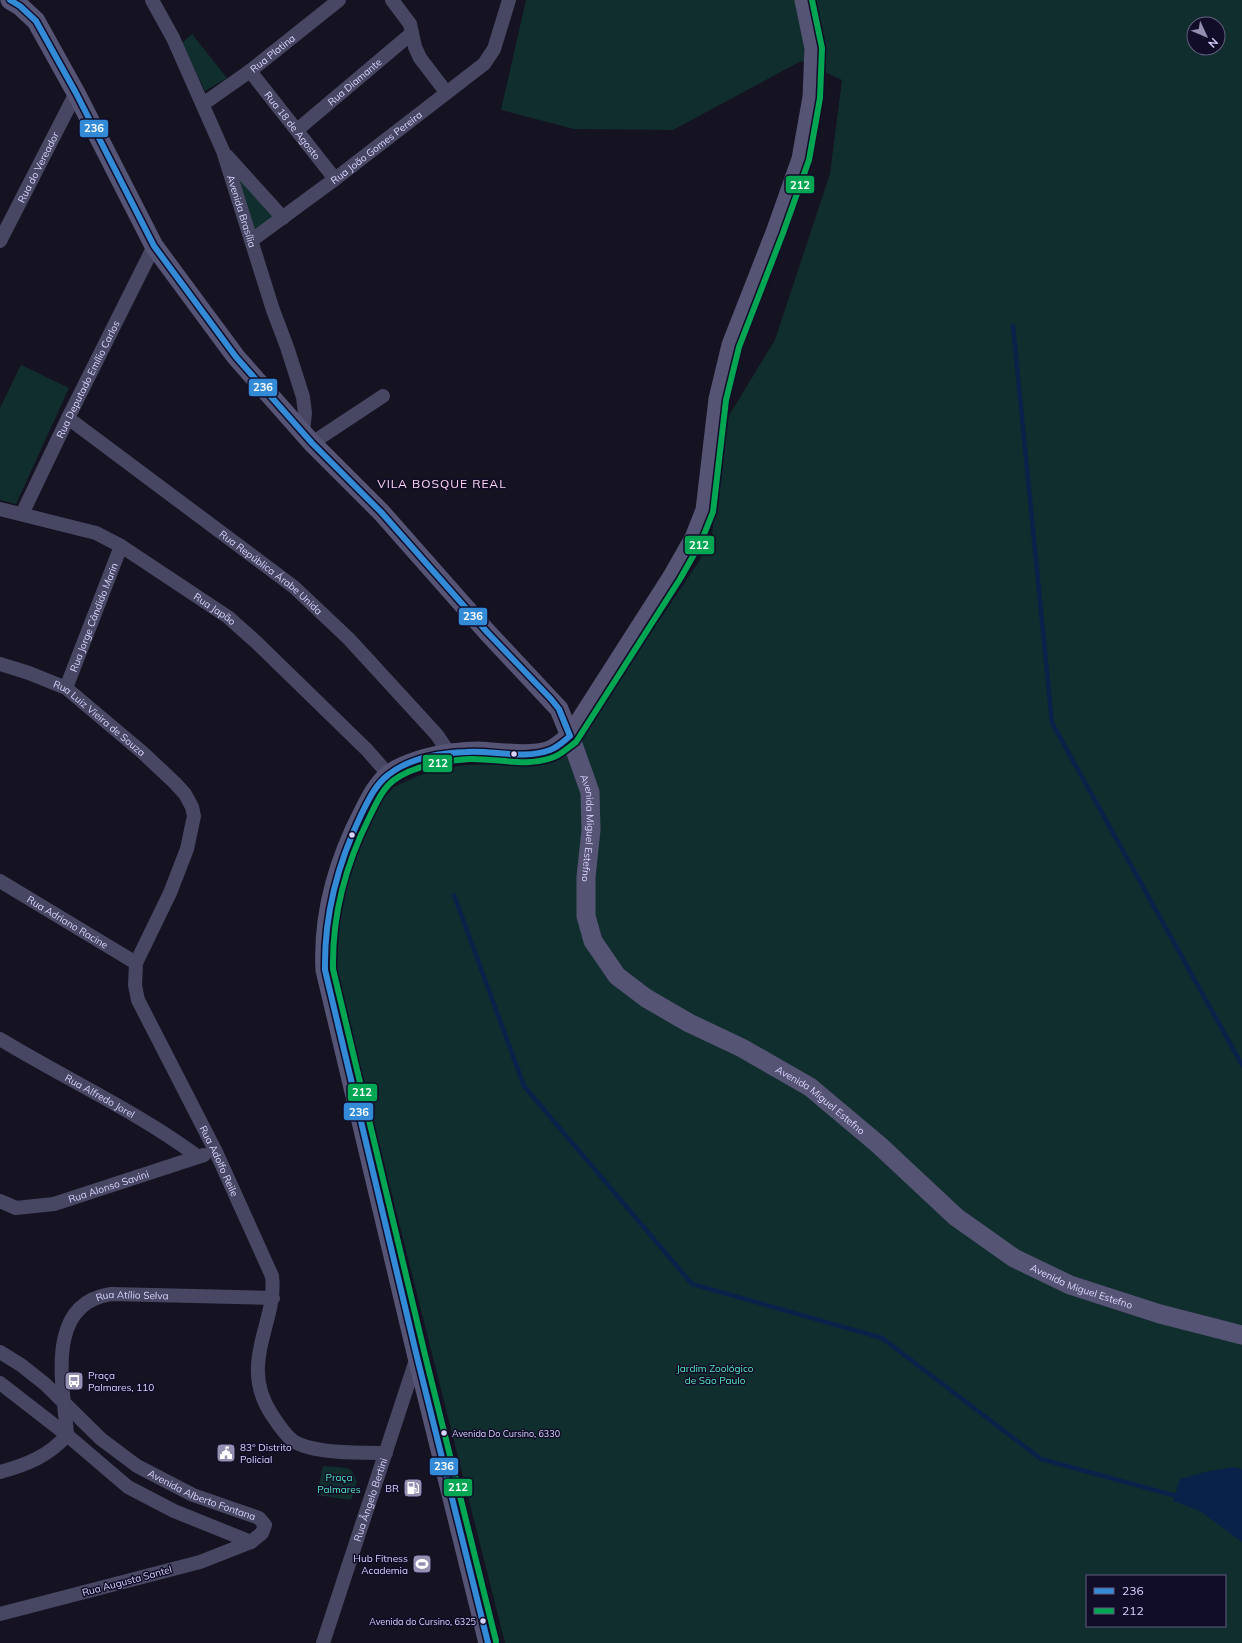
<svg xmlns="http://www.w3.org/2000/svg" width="1242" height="1643" font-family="Mulish,sans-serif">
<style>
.green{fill:#112e2e;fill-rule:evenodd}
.water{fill:#082249}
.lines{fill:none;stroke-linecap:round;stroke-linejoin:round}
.stream{stroke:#082249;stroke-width:4.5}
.street{stroke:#474763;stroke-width:14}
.secondary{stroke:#565475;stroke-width:19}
.bus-1-casing{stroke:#110d28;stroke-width:9}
.bus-2-casing{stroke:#110d28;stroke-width:9}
.bus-1{stroke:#338bd7;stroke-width:6}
.bus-2{stroke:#00a651;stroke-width:6}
.bus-dot{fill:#d8d4ff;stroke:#110d28;stroke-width:1.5}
.labels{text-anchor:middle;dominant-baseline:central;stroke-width:3;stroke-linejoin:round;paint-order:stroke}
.bus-label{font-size:9px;fill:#d8d4ff;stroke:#110d28;text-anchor:start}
.street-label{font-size:10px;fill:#d8d4ff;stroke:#110d28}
.park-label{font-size:10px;fill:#54ebc0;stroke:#110d28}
.poi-label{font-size:10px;fill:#d8d4ff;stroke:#110d28;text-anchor:start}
.quarter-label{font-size:12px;letter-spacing:1px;fill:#ffd6f1;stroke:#110d28}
.line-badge{stroke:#110d28;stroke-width:1.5}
.badge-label{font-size:11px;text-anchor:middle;font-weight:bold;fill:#fff}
</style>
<rect width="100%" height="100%" fill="#151322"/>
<path class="green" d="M526,0H1242V1643H505L335,969V931L340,897L359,844L383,799L394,787L418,776L441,769L465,765L550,763L569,754L698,563L712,535L725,422L775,340L830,174L842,80L801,61L673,130L574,129L501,110ZM1194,24H1218V48H1194ZM1087,1576H1225V1626H1087Z
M192,34L227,78L205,91L182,43Z
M233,168L276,217L254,231Z
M21,365L69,388L16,504L0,500V408Z
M323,1466L347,1468L352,1471L357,1481L351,1500L317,1495Z"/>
<path class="water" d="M1234,1467L1242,1469V1542L1200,1511L1173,1501L1180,1479L1205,1472Z"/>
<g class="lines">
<path class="stream" d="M1013,326L1052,723L1242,1065
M454,895L524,1086L692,1284L882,1338L1041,1459L1180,1497"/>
<g class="street">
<path id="s1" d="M152,0L173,38L223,151L273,310L287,347L303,397L305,413L303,431"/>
<path d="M392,0L410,24L415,47L420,58L446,92"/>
<path id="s2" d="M250,71L335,179"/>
<path id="s3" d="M203,104L250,71L339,0"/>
<path id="s4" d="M297,130L412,33"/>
<path d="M227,156L283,218"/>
<path id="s5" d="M252,240L335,179L484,64L494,49L509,0"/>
<path id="s6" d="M0,241L76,93"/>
<path id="s7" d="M68,418L294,587L349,639L437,735L449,753"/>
<path d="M312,443L383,396"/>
<path id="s8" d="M0,509L96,533L121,546L228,617L256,642L367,750L388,774"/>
<path id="s9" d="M22,514L68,418L154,246"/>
<path id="s10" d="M0,664L29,673L66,688L142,752L175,783L185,794L192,807L194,816L187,849L170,893L136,963L135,985L138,1000L216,1152L272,1276C276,1308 259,1335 258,1366C257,1384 262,1400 272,1415C278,1424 284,1434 293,1441C314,1454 362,1453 386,1453"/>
<path id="s11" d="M66,688L121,546"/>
<path id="s12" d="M0,881L136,963"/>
<path id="s13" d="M0,1039C66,1079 136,1111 197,1156"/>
<path id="s14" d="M0,1201L16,1208L54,1204L204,1155"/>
<path id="s15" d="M0,1352L21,1365L45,1384L101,1439L137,1466L193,1495L259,1518L265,1525L262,1533L251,1542L200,1562L0,1614"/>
<path d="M0,1383L67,1435L128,1487L174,1511L251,1542"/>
<path id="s16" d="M0,1472C26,1465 49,1456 67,1435C64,1389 43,1304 111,1294L273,1298"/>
<path id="s17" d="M323,1643L417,1357"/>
</g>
<g class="secondary">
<path id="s18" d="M10,0L20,6L36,21L76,93L154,246L236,357L312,443L381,512L487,632L559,709L570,736L590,792L591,830L586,877V916L593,941L617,976L646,998L689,1023L742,1048L810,1087L879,1145L956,1217L1014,1258L1070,1285L1160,1314L1242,1335"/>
<path d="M488,1643L417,1357L325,970C322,913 338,860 364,810C370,798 377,784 388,775C401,764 433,755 451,753C459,752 469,751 478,751C497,752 533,757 550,750C557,747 564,740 570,736L673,575L694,538L705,510L718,399L731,345L776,230L801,159L812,97L814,48L804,0"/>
</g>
<g class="bus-1-casing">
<path id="bus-1" d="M10,0L20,6L36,21L76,93L154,246L236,357L312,443L381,512L487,632L551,699L559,709L570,736
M488,1643L417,1357L325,970C324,915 337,865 361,815C368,801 375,785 388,775C409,758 440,753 466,752C493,750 524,760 550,750C558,747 564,741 570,736"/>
</g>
<g class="bus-2-casing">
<path id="bus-2" d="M496,1641L425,1355L333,969C332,915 345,866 369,818C376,804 382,789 394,780C415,765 445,761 469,759C497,758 527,768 554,757C562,754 569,747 576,742L680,579L701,542L713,512L726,400L739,347L783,233L809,160L820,98L822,48L812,0"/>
</g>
<use href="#bus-1" class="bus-1"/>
<use href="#bus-2" class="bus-2"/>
</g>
<defs>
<g id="bus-square" transform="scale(1)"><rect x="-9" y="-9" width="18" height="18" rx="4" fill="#9490b2" stroke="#110d28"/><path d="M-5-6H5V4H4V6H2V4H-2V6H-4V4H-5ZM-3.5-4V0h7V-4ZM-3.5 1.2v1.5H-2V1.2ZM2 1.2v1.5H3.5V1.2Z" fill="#fff"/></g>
<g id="civic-square" transform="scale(1)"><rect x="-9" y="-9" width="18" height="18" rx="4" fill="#9490b2" stroke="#110d28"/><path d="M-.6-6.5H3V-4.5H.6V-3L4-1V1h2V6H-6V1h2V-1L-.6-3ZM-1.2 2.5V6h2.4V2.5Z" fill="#fff"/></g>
<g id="fuel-square" transform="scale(1)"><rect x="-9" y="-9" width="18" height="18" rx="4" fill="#9490b2" stroke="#110d28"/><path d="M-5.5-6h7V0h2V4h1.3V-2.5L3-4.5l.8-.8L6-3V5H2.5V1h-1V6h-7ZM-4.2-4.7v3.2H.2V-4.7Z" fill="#fff"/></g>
<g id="stadium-square" transform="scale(1)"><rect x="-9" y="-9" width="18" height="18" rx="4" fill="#9490b2" stroke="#110d28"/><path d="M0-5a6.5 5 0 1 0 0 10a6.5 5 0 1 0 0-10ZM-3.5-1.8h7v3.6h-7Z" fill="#fff"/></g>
</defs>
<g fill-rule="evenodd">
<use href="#bus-square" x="74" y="1381"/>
<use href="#civic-square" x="226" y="1453"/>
<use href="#fuel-square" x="413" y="1488"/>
<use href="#stadium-square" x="422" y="1564"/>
</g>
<g class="bus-dot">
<circle cx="514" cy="754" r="3.5"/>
<circle cx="352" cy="835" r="3.5"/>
<circle cx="444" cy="1433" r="3.5"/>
<circle cx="483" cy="1621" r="3.5"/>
</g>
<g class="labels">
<g class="bus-label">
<text x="452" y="1433">Avenida Do Cursino, 6330</text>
<text x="476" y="1621" text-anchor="end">Avenida do Cursino, 6325</text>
</g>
<g class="street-label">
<text stroke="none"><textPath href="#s3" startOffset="86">Rua Platina</textPath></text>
<text stroke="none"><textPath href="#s4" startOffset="75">Rua Diamante</textPath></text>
<text stroke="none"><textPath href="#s2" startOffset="69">Rua 18 de Agosto</textPath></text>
<text stroke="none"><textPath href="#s5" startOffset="155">Rua João Gomes Pereira</textPath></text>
<text stroke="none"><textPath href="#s6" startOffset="83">Rua do Vereador</textPath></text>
<text stroke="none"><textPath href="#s1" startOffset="230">Avenida Brasília</textPath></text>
<text stroke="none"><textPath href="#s9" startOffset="150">Rua Deputado Emílio Carlos</textPath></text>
<text stroke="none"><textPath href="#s7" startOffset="255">Rua República Árabe Unida</textPath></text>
<text stroke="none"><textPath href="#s8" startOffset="240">Rua Japão</textPath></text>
<text stroke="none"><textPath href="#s11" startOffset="76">Rua Jorge Cândido Marin</textPath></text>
<text stroke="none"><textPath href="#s10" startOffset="115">Rua Luiz Vieira de Souza</textPath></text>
<text stroke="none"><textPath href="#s18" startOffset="1028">Avenida Miguel Estefno</textPath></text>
<text stroke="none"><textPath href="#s12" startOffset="79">Rua Adriano Racine</textPath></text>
<text stroke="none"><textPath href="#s13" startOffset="115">Rua Alfredo Jorel</textPath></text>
<text stroke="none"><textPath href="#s18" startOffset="1424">Avenida Miguel Estefno</textPath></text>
<text stroke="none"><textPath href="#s10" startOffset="630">Rua Adolfo Reile</textPath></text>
<text stroke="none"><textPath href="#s14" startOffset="113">Rua Alonso Savini</textPath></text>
<text stroke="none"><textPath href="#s18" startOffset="1748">Avenida Miguel Estefno</textPath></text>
<text stroke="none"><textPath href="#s16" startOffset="265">Rua Atílio Selva</textPath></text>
<text stroke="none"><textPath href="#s15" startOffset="250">Avenida Alberto Fontana</textPath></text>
<text stroke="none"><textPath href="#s17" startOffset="151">Rua Ângelo Bertini</textPath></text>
<text transform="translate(127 1581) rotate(-15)">Rua Augusta Santel</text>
</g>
<g class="park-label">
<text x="715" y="1368">Jardim Zoológico<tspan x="715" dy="12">de São Paulo</tspan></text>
<text x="339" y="1477">Praça<tspan x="339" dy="12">Palmares</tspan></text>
</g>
<g class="poi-label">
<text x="88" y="1375">Praça<tspan x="88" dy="12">Palmares, 110</tspan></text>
<text x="240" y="1447">83° Distrito<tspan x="240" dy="12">Policial</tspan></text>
<text x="399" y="1488" text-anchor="end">BR</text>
<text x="408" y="1558" text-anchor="end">Hub Fitness<tspan x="408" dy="12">Academia</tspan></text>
</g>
<g class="quarter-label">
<text x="442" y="483">VILA BOSQUE REAL</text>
</g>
</g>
<g class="line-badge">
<rect x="79" y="119" width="30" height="19" rx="4" fill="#338bd7"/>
<rect x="785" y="175" width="30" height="19" rx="4" fill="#00a651"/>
<rect x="248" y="378" width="30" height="19" rx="4" fill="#338bd7"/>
<rect x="684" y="535" width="31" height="20" rx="4" fill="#00a651"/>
<rect x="458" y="607" width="30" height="19" rx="4" fill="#338bd7"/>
<rect x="422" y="754" width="31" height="19" rx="4" fill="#00a651"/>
<rect x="347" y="1083" width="31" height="19" rx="4" fill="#00a651"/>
<rect x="343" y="1102" width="31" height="19" rx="4" fill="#338bd7"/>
<rect x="429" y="1457" width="30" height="19" rx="4" fill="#338bd7"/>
<rect x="443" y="1478" width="30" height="19" rx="4" fill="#00a651"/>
</g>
<g class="badge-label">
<text x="94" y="132">236</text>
<text x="800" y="189">212</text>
<text x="263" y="391">236</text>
<text x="699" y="549">212</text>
<text x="473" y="620">236</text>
<text x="438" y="767">212</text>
<text x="362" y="1096">212</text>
<text x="359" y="1116">236</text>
<text x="444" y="1470">236</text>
<text x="458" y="1491">212</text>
</g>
<rect x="1086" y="1575" width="140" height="52" fill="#110d28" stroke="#615d7e"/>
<rect x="1094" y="1588" width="20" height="6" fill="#338bd7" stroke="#615d7e"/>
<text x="1122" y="1595" font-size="12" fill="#d8d4ff">236</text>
<rect x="1094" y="1608" width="20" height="6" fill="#00a651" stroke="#615d7e"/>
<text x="1122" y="1615" font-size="12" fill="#d8d4ff">212</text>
<g transform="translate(1206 36) rotate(134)"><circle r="19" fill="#110d28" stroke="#615d7e"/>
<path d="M0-3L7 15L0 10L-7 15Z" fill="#9490b2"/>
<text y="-6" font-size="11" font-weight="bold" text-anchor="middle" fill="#d8d4ff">N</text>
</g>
</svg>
